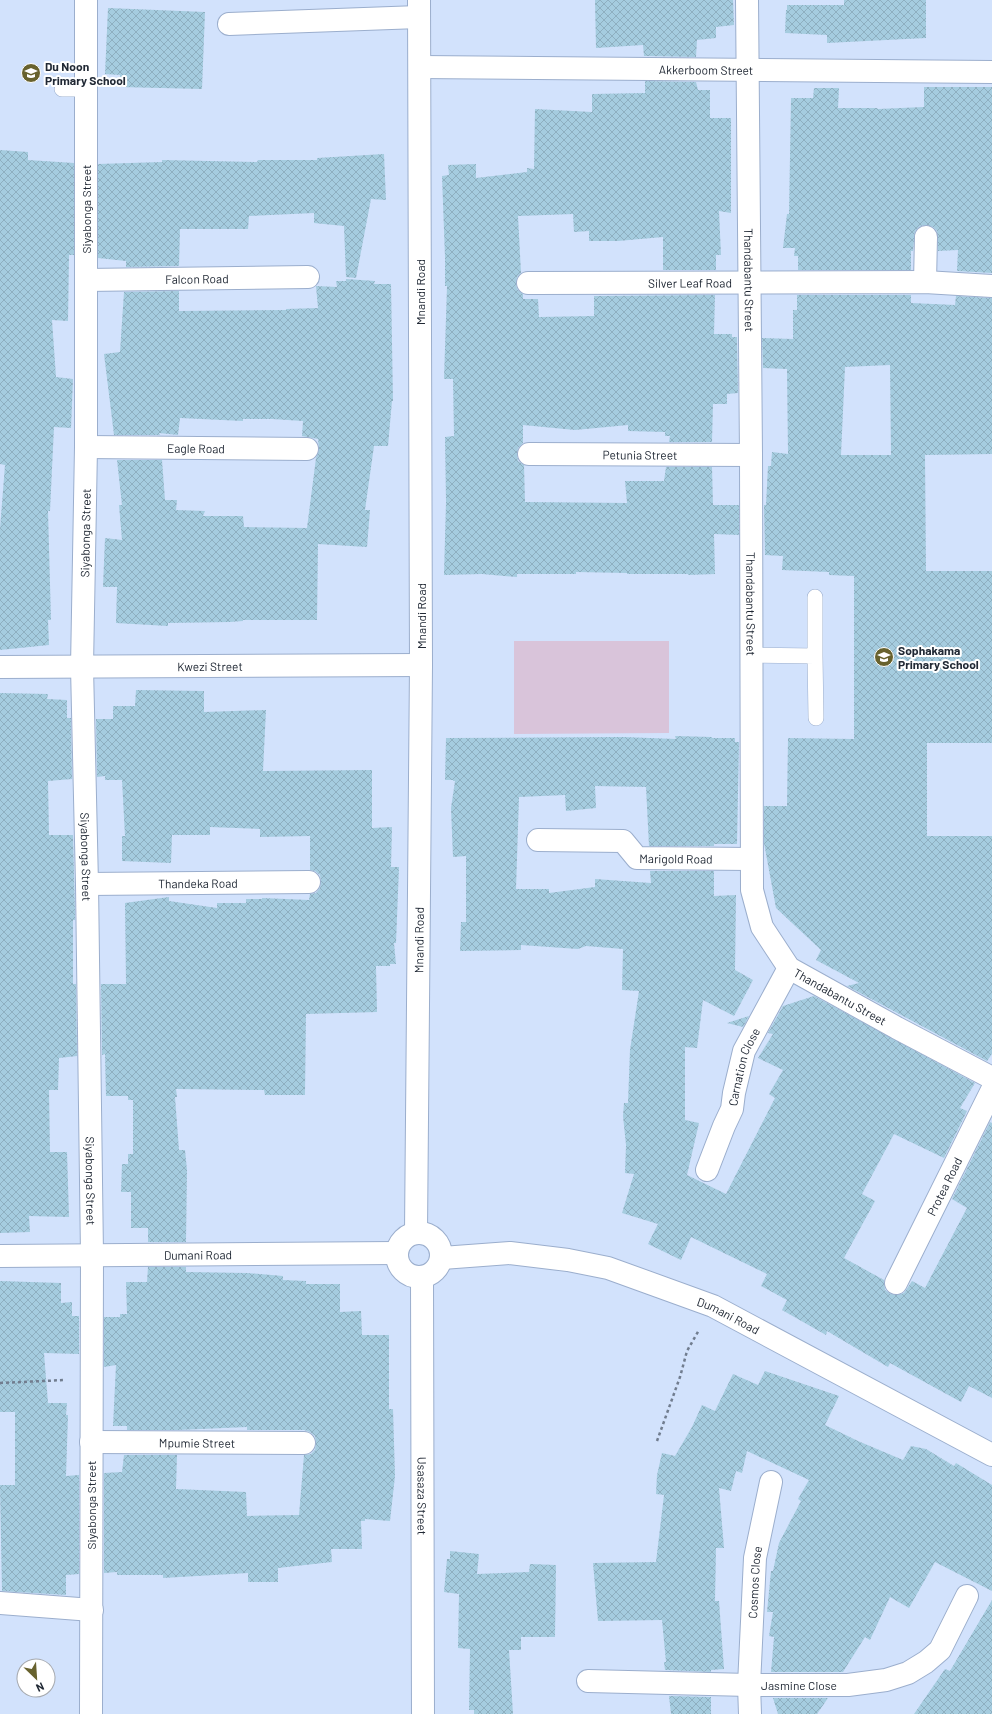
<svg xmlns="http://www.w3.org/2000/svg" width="992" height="1714" font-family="Barlow,sans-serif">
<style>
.garden{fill:#d9c4da}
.building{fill:url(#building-cross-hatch);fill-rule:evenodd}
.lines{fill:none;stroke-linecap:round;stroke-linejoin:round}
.service-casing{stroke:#9baecd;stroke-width:16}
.minor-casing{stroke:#9baecd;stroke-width:24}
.tertiary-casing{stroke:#9baecd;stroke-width:24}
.path{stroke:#717d8f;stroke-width:2.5;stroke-dasharray:3 3;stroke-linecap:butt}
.service{stroke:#fff;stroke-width:15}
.minor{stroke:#fff;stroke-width:22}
.tertiary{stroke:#fff;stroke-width:22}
.labels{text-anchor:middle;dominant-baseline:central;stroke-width:4;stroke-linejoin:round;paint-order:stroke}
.poi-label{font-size:12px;font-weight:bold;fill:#212935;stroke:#fff;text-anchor:start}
.street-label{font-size:12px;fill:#212935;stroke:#fff}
</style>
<defs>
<pattern id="building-cross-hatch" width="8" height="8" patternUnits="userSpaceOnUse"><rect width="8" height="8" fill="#a5ccdf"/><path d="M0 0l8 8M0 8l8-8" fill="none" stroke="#8eafc0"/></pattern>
</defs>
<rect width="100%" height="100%" fill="#d2e2fc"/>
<path class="garden" d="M514,641H669V733L514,734Z"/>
<path class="building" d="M595,0H733L734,25L716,27V38L697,40L696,57L644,56L643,45L596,48Z
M844,0H926V38L827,43V35L785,33L786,10H787V5H844Z
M108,8L205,12L202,89L120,87V75L105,74Z
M645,81L696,82L698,90H710V118H731V213L719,211L721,255H716V270H663V237L618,241H589V231L574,232L573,214L518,216L521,273L517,277L516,283L517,289L523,294V299H538L539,317L594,316V296L715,295L714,334H732V337H737L738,393L727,394V404H713L712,442H669L670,436H665V432L628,431V425L575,430L523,425V443L518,448L517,454L518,461L524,465L525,502L627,503L625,481H664L666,467H712L713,505H739V535L714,534L715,574L688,575V574H627V573L576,572V574H517V577L482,574L444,575L446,502L445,437L454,436L453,379H444L447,286H445V257L442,176L449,175L448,165L476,164V178L527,172V168L534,169L535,109L592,112V94L645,93Z
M924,87H992V273L957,271L958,250L938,251L937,231L933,227L927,225L920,226L915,231L913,251H911V270H798V256H794L795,248H783L787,214H789L791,98H813L814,88H839L838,108H877L878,109L924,107Z
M0,150L28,152V160L74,163V255H69L68,321L52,320L56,377L73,379L71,428L54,427L50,511H48L51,620H48L49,645L0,650V529L5,465L0,464Z
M384,154L386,200L371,199L356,278L346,277L344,226L314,223V213L249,216L248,229H180L179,266L126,267V261L98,258V164L162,162V160L257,162L258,160H317V158Z
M346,279L375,281L374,284H391L393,401H392L388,446H374L365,510H370L367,547L318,544L317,620H243V621L230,622L168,623V626L116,623L117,587H103L105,538L122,540L119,505H122L117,460H162L165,500H177L176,510L205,511L203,516H243L244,527L307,528L316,458L319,450L318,439L302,436L303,421L272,419H243V421L180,418L178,435L159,433L160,435H114L104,354L120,352L124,292L179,291V311L286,310V309L318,308L316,286L337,287L336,281H346Z
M797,295H911V303L955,305L956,296L992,298V454L925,455L926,571H992V743H927V836H992V1054L987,1061L847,986L859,983L816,960L821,950L776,908L764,843V806H787L788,738L854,739V576L829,575V572L782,570L783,556L765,555L764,505H766L768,466H771L772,452L788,454L787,369L763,368L762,338L793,339V310H797ZM890,365L891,455H841L845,367Z
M136,690L204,691V712L266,710L263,771L372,770V828L392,827L391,867H399L396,943H394L396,964H390V966H376L377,1012L306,1014L305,1095H265L264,1090L176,1089L177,1097H175L179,1150H185L187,1170L186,1242H148V1228H131V1192H121L122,1164H128V1154H133V1100H128V1096H106L105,1054L102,1055L101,984H126L125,903L169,897V901L217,908V903H246V899H262V898L309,900L310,894L316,893L320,888L321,882L320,875L315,871L310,870V836L260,837V829L210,827V835H172L171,863L122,861V836H125L122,780H105V776L97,777L96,719H113V706H135Z
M0,693L48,694L47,699L67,700V718H71L72,779L48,781L49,835H73L75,911V920H73V984H76L77,1056L59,1058L58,1090H49L50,1152H67L69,1217L29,1216L30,1232L0,1233Z
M675,736L712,737V738H735V742H739L737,844H714V846H649L646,787L595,786L596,808L566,811L565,795L519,797L516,889H549V893L595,887V879L651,883L650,871H714V896L736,895L735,970L753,980L734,1016L703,1000L697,1048L685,1047V1120L699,1123L687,1175L726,1194L775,1098L769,1094L783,1070L758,1058L773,1034L768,1033L783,1006L814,996L975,1083L960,1108L967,1111L944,1158L894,1134L862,1194L875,1201L844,1258L884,1280L885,1290L891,1294L897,1295L904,1293L912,1281L925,1288L967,1208L952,1199L990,1122L992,1123V1398L969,1386L961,1402L890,1363L888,1367L827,1331L826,1335L782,1310L787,1300L761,1286L767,1274L691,1237L681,1260L648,1244L658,1224L622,1213L634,1174L625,1173L626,1145L623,1116L624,1103H628L630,1050L639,991L622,990L623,949L586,946L578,949L521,945V950L460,951L461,922H466V856L453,857L451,808L455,781H453V780H445L446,738L623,737L676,739Z
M749,1016L743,1027L727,1023Z
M148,1267H186V1272L247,1273L283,1276V1280L306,1281V1284H340V1312L361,1311L362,1335H389V1409H393L395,1476L390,1521L365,1519V1521H361L362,1549H331L332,1562L278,1568V1582H248V1573L163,1578V1575H117V1572L104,1573V1473L122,1472L124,1455H177L176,1489L246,1492L247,1516L299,1515L304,1455L311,1454L315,1450L316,1443L315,1436L310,1432L304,1430H247V1427L178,1430H127V1426H113L116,1365L104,1367V1317H120V1314H127L126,1282H147Z
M0,1281L61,1283V1303L72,1302V1316H79V1354L44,1353L48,1403H67L66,1415H68L66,1476L79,1475V1574L66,1575V1595L2,1591L0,1485H15V1412H0Z
M765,1371L839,1396L825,1425L858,1441L903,1460L911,1446L926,1449L954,1466L956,1463L992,1485V1591L935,1562L909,1608L890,1597L870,1640L865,1637L843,1672H771L774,1637L769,1636L773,1612H767L771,1571H773L779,1543L801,1501L798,1499L809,1480L747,1451L742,1473L736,1471L731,1491L719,1488L724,1548H716L715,1601H719L724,1669L711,1670V1672L665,1670L664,1662H666L662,1620L598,1621L593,1563L656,1562L664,1495L656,1494L657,1475L662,1453L675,1456L692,1427L702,1405L715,1411L733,1374L758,1385Z
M450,1551L479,1554L477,1574L529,1572L530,1564L556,1565L555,1637H521V1650H509L513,1714H474V1710H469L470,1649L458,1648L459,1594L444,1592L447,1559H450Z
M992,1600V1714H914L945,1669L950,1671Z
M669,1696L711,1697V1714H671Z
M773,1698H828L817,1714H778Z"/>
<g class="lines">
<g class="service-casing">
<path id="service" d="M62,89H86
M751,655L815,656V597
M815,656L816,718"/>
</g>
<g class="minor-casing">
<g id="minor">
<path id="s1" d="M86,0V447L82,667L87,884L92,1255L91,1714"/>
<path id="s2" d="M747,0L751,455L752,890L762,927L789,968L897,1028L992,1078"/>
<path d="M229,24L419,17"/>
<path id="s3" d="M420,67L992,72"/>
<path id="s4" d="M86,280L308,277"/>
<path d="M925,282L926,237"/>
<path id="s5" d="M528,283L925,282L992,286"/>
<path id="s6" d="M86,447L307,449"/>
<path id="s7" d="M529,454L751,455"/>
<path id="s8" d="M0,667L421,665"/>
<path id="s9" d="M538,840L623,841L637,858L751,859"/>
<path id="s10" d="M87,884L309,882"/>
<path id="s11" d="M707,1170L724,1126L732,1109L734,1093L744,1051L789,968"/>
<path id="s12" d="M416,1232L421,665L419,0"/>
<path id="s13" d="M0,1256L397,1253"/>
<path id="s14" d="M896,1283L992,1090"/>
<path id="s15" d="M91,1442L304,1443"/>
<path d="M0,1603L92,1610"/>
<path id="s16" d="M588,1681L749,1685H848L886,1680L908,1673L926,1662L940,1650L967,1596"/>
<path id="s17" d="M750,1714L749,1685L755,1558L771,1482"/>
</g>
</g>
<g class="tertiary-casing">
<g id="tertiary">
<circle cx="419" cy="1255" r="22"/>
<path id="s18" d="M442,1258L510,1253L568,1260L608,1268L713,1306L992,1455"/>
<path id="s19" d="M422,1277L423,1714"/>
</g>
</g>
<path class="path" d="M0,1383L65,1380
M657,1441L680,1377L687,1351L699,1330"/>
<use href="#service" class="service"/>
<use href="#minor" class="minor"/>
<use href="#tertiary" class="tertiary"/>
</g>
<defs>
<g id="school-disc" transform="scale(1)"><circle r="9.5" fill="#68622e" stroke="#fff"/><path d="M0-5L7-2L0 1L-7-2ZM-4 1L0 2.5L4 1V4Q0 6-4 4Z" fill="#fff"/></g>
</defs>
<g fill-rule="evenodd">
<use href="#school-disc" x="31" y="73"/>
<use href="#school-disc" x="884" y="657"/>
</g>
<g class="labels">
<g class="poi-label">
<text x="45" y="66">Du Noon<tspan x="45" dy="14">Primary School</tspan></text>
<text x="898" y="650">Sophakama<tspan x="898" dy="14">Primary School</tspan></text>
</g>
<g class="street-label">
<text stroke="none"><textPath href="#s3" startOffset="286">Akkerboom Street</textPath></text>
<text transform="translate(86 209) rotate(-90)">Siyabonga Street</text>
<text stroke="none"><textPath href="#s4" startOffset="111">Falcon Road</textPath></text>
<text stroke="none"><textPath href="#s2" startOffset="280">Thandabantu Street</textPath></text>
<text stroke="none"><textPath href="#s5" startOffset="162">Silver Leaf Road</textPath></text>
<text transform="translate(420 292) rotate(-90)">Mnandi Road</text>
<text stroke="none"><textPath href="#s6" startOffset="110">Eagle Road</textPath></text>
<text stroke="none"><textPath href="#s7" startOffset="111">Petunia Street</textPath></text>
<text transform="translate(85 533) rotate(-89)">Siyabonga Street</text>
<text stroke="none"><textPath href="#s2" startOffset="604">Thandabantu Street</textPath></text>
<text transform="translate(421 616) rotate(-90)">Mnandi Road</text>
<text stroke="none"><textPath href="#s8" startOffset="210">Kwezi Street</textPath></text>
<text stroke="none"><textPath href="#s1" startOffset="857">Siyabonga Street</textPath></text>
<text stroke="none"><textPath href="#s9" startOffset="146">Marigold Road</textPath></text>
<text stroke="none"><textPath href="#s10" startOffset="111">Thandeka Road</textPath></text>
<text stroke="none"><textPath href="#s12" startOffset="292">Mnandi Road</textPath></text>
<text stroke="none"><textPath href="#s2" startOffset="1036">Thandabantu Street</textPath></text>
<text stroke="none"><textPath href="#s11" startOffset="110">Carnation Close</textPath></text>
<text stroke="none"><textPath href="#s1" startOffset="1181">Siyabonga Street</textPath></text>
<text stroke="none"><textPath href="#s14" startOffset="108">Protea Road</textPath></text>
<text stroke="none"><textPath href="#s13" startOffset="198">Dumani Road</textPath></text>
<text stroke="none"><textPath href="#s18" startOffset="297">Dumani Road</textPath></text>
<text stroke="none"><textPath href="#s15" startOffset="106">Mpumie Street</textPath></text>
<text stroke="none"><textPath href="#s19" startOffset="219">Usasaza Street</textPath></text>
<text transform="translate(91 1505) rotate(-90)">Siyabonga Street</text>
<text stroke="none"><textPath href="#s17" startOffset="132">Cosmos Close</textPath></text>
<text stroke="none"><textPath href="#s16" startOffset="211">Jasmine Close</textPath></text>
</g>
</g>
<g transform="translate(36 1678) rotate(155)"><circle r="19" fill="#ffffff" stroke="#a6a9ae"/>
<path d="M0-3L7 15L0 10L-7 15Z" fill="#68622e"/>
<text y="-6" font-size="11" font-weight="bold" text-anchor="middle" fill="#212935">N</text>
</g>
</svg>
